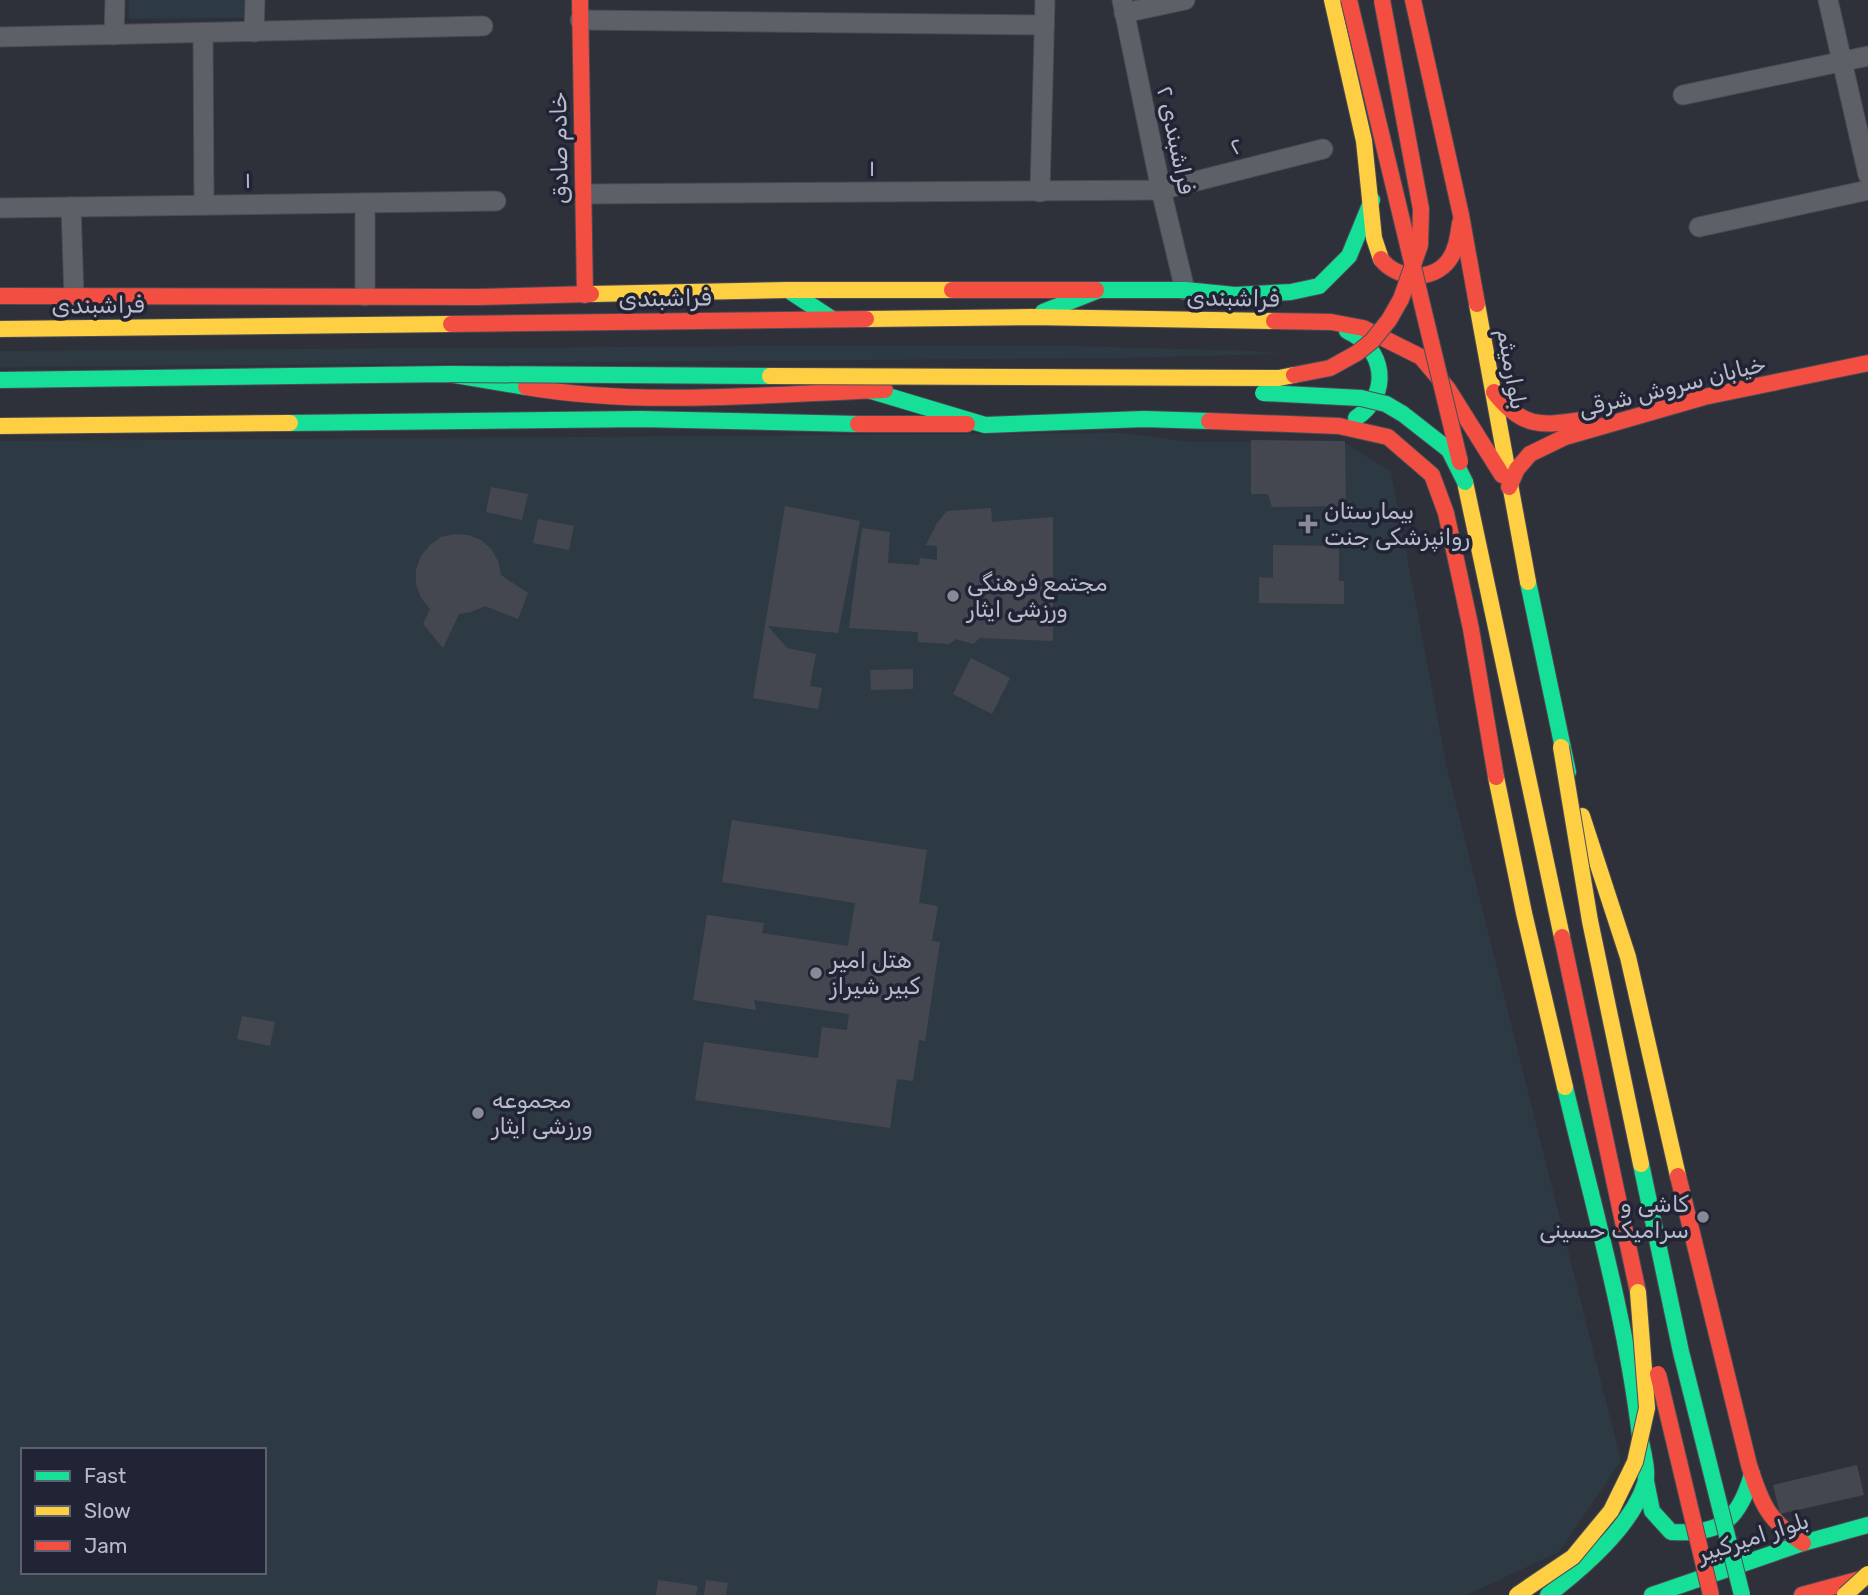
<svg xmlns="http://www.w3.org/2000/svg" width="1868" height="1595" font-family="Rubik,Vazirmatn,sans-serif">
<rect width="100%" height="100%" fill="#2e303a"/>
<g fill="#2e3a43" fill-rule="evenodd">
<polygon points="129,0 244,0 244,18 129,19"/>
<polygon points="755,346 1074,346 1253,351 1282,354 1121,358 0,367 0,351"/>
<path d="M1122 433 1191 442 1342 441 1391 472 1447 768 1621 1461 1559 1552 1467 1595H0V441ZM23 1450H264V1572H23Z"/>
</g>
<g fill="#454750">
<polygon points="1251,440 1345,441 1346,506 1272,507 1268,494 1251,494"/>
<polygon points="491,487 528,494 522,520 486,512"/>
<polygon points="785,506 860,521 838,633 768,626 787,648 816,654 810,686 822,688 818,709 753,698"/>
<polygon points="991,508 992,522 1053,517 1053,641 980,638 973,644 956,639 949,644 918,642 918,632 849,628 862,528 890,532 888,563 919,565 920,558 937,560 937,546 926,545 937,523 947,511"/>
<polygon points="538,519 574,526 569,550 533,543"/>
<polygon points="454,534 468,535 481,540 491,549 498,561 501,575 528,593 518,619 485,606 471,612 459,614 443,648 423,624 430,609 421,598 416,584 416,570 421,556 430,545 441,537"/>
<polygon points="1273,545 1339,546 1339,581 1344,581 1344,604 1259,603 1259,577 1273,578"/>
<polygon points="971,658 1010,678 992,714 953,694"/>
<polygon points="913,669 913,689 871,690 870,670"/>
<polygon points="732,820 927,850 919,903 938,906 932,941 940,942 925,1041 919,1040 913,1081 897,1079 890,1128 695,1100 704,1042 818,1058 822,1027 847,1030 849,1014 754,1000 756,1010 693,1000 707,915 764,923 762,933 848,946 855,903 722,882"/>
<polygon points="242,1016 275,1022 270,1046 237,1039"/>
<polygon points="1857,1465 1864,1495 1780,1514 1773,1485"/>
<polygon points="658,1580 698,1586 696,1595 656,1595"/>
<polygon points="706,1580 728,1583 726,1595 704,1595"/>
</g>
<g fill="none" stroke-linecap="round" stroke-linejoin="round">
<defs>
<g id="street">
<polyline points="1122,0 1161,190 1185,290"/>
<polyline points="1828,0 1868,175"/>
<polyline points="1124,13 1185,0"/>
<polyline points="580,20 1044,25"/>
<polyline points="254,32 255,0"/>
<polyline points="203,33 204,205"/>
<polyline points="114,35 115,0"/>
<polyline points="0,37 483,26"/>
<polyline points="1683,95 1868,56"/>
<polyline points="1040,192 1045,0"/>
<polyline points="583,194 1161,190 1323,149"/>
<polyline points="365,203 365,296"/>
<polyline points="71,207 74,296"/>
<polyline points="0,208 496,201"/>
<polyline points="1699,227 1868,190"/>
</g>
<g id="fast">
<polyline points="788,290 832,319"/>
<polyline points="1043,312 1099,290 1185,290 1235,295 1291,292 1319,286 1349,256 1372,200"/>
<path d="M1347 331C1385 348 1392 394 1356 418"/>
<polyline points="0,380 449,374 526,387"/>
<polyline points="868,390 985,425 1144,419 1209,421"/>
<polyline points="290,423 641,419 858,424"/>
<polyline points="1528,582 1568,772"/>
<path d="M1646 1481 1652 1511 1671 1532C1720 1535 1739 1521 1752 1474"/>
<path d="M1548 1595C1583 1568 1631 1527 1645 1484 1649 1471 1642 1449 1640 1436 1626 1318 1592 1202 1565 1087"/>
<polyline points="1652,1595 1803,1543 1868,1525"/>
</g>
<g id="slow">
<polyline points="1332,0 1364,141 1374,238 1381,259"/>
<polyline points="591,294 788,290 952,290"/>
<polyline points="1477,304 1528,582"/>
<polyline points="866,319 1030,317 1274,321"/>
<polyline points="0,329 451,324"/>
<polyline points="0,426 290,423"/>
<polyline points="1465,482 1562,937"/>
<polyline points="1496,777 1524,913 1565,1087"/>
<polyline points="1582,816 1628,957 1678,1176"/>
</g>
<g id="jam">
<polyline points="580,0 585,295"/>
<polyline points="1413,0 1461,215 1477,304"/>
<path d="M1381 259C1397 280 1433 282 1449 260 1457 249 1458 235 1460 223"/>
<polyline points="952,290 1096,290"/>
<polyline points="0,296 478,297 591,294"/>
<polyline points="1274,321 1331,322 1363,328 1421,357 1448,389 1502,475"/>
<polyline points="451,324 866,319"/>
<path d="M526 387C644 407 766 394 885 390"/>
<path d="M1494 392C1522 428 1540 426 1582 420"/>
<polyline points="1209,421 1339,426 1388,437 1432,475 1446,513 1471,629 1496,777"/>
<polyline points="858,424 967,424"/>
<polyline points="1509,487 1517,469 1530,454 1565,437 1704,397 1868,363"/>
<polyline points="1562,937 1638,1292"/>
<path d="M1678 1176 1749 1465C1761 1503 1768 1521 1803 1543"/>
<polyline points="1802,1595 1868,1577"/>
</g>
</defs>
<use href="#street" stroke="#4a4b53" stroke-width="21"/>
<use href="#fast" stroke="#4a4b53" stroke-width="18"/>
<use href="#slow" stroke="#4a4b53" stroke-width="18"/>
<use href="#jam" stroke="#4a4b53" stroke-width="18"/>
<use href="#street" stroke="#5e6068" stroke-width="19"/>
<use href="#fast" stroke="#16e098" stroke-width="16"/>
<use href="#slow" stroke="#ffcf43" stroke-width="16"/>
<use href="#jam" stroke="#f24e42" stroke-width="16"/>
<defs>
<g id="fast-bridge">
<polyline points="449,374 770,376"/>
<polyline points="1263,393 1361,398 1386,404 1403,414 1449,450 1465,482"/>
<polyline points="1641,1164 1681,1352 1742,1595"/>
</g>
<g id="slow-bridge">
<polyline points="770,376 1279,378 1294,375"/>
<polyline points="1561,747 1590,921 1641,1164"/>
<polyline points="1517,1595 1573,1557 1611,1511 1635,1462 1647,1408 1638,1292"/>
<polyline points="1845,1595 1868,1574"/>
</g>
<g id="jam-bridge">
<polyline points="1349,0 1460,462"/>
<polyline points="1294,375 1330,368 1357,353 1372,341 1389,320 1401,299 1420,245 1421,209 1382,0"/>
<polyline points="1658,1374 1711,1595"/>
</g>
</defs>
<use href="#fast-bridge" stroke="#4c4d57" stroke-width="18" stroke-linecap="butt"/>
<use href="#slow-bridge" stroke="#4c4d57" stroke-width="18" stroke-linecap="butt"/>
<use href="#jam-bridge" stroke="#4c4d57" stroke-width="18" stroke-linecap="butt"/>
<use href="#fast-bridge" stroke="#16e098" stroke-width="16"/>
<use href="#slow-bridge" stroke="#ffcf43" stroke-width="16"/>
<use href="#jam-bridge" stroke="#f24e42" stroke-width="16"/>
</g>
<g fill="#888a98" stroke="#212435" stroke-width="2.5">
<path d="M1304.5 513.5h7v7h7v7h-7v7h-7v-7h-7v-7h7z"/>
<circle cx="953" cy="596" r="7"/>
<circle cx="816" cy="973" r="7"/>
<circle cx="478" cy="1113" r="7"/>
<circle cx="1703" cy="1217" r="7"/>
</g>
<g text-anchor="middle" stroke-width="7" stroke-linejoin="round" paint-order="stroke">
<g font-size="23" fill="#b9bbca" stroke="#212435">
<text transform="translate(1176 140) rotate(78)" y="8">۲ فراشبندی</text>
<text transform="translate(1236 146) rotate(-14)" y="8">۲</text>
<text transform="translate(559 148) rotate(-91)" y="8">خادم صادق</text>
<text x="872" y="176">۱</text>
<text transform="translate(248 180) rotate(-1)" y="8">۱</text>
<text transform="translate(665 298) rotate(-1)" y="8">فراشبندی</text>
<text transform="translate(1233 298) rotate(1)" y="8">فراشبندی</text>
<text transform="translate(98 305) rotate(-1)" y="8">فراشبندی</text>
<text transform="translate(1512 369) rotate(80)" y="8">بلوارمیثم</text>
<text transform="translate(1672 386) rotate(-14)" y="8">خیابان سروش شرقی</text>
<text transform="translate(1753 1537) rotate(-18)" y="8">بلوار امیرکبیر</text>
</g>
<g font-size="23" fill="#b9bbca" stroke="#212435" text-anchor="start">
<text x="1324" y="519">بیمارستان<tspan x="1324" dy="26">روانپزشکی جنت</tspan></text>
<text x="967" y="591">مجتمع فرهنگی<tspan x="967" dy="26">ورزشی ایثار</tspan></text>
<text x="830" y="968">هتل امیر<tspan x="830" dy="26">کبیر شیراز</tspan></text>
<text x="492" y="1108">مجموعه<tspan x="492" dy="26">ورزشی ایثار</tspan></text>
<text x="1689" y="1212" text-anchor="end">کاشی و<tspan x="1689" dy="26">سرامیک حسینی</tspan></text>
</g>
</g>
<rect x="21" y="1448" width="245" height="126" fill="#212435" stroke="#5e6071" stroke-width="2"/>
<rect x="35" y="1471" width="35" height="10" fill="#16e098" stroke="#5e6071" stroke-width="2"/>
<text x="84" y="1483" font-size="21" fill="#b9bbca">Fast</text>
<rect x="35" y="1506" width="35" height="10" fill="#ffcf43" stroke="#5e6071" stroke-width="2"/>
<text x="84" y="1518" font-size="21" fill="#b9bbca">Slow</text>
<rect x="35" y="1541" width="35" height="10" fill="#f24e42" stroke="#5e6071" stroke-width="2"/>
<text x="84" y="1553" font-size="21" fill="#b9bbca">Jam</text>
</svg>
